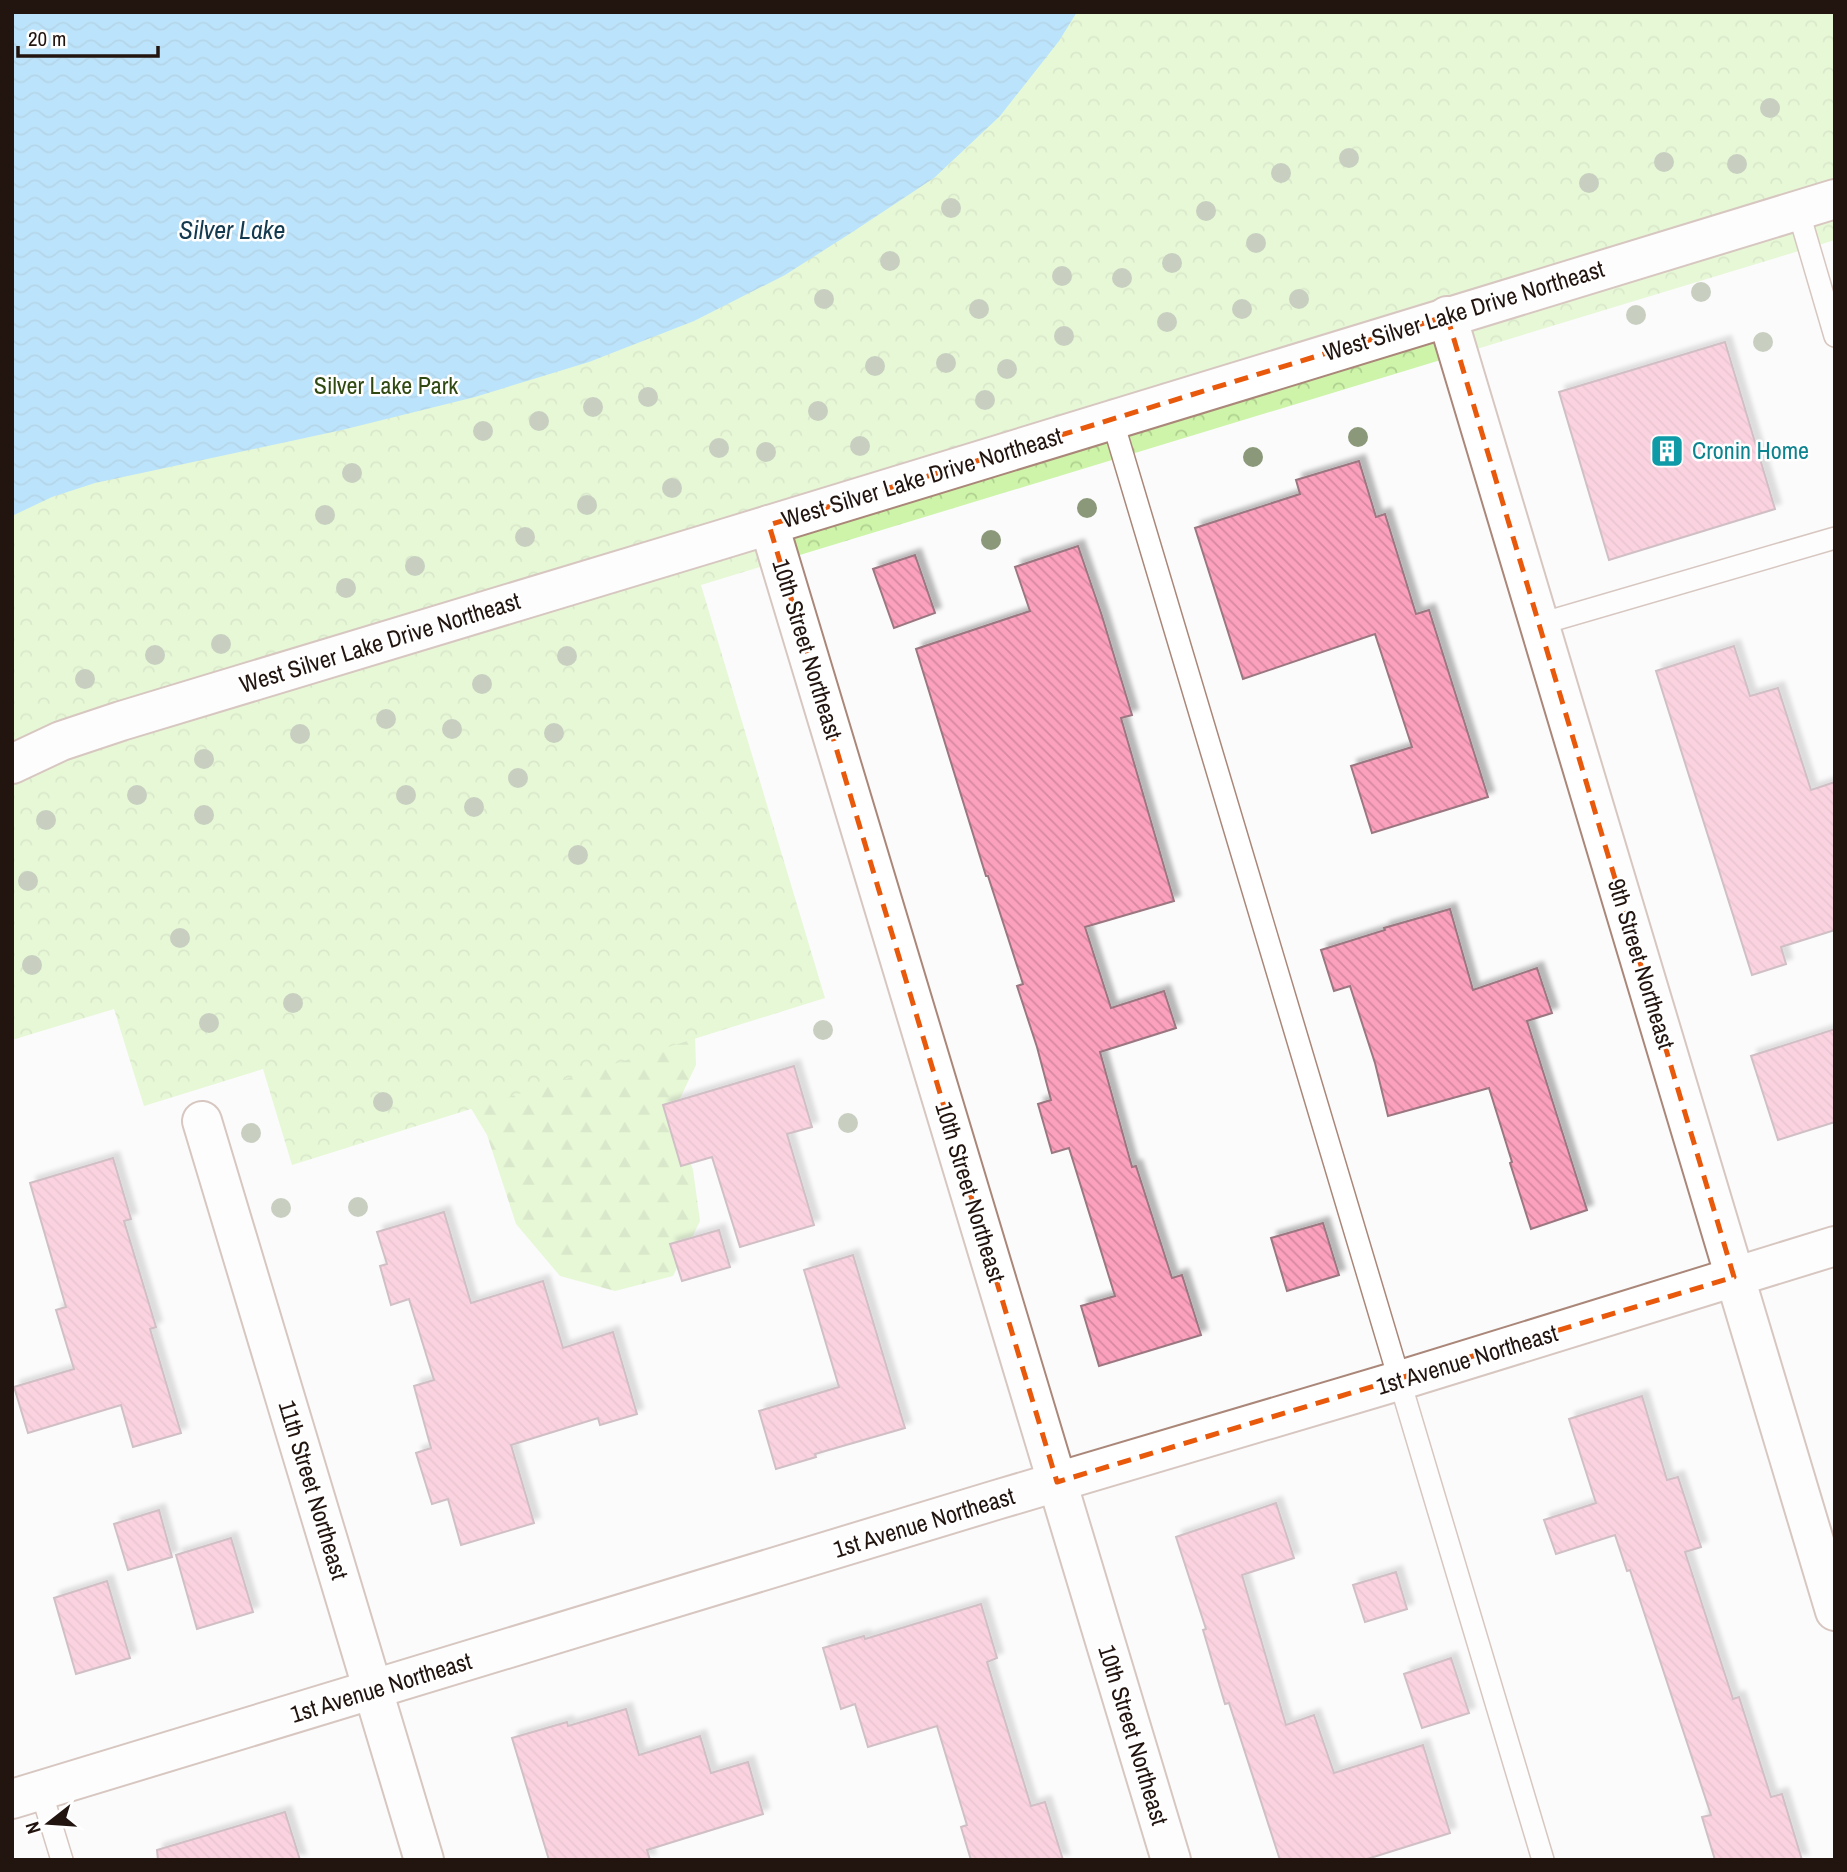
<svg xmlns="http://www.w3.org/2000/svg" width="1847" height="1872" font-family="'Archivo Narrow',sans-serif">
<defs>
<pattern id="forest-firs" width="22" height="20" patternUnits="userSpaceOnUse" patternTransform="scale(1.75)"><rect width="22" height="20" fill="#cdf4a9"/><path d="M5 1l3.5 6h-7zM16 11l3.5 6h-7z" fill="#b0d090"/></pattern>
<pattern id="park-crowns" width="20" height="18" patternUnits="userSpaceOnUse" patternTransform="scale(1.75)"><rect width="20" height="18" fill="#cdf4a9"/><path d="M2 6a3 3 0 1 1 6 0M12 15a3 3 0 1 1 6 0" fill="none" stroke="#b0d090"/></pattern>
<pattern id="water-waves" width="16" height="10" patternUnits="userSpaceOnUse" patternTransform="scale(1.75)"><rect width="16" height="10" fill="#6ec6fa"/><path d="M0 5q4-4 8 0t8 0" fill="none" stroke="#5fa9d5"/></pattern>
<pattern id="building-back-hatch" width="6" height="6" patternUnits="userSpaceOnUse" patternTransform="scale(1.75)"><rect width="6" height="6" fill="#fba0bd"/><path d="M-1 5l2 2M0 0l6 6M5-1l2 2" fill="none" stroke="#d789a1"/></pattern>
<filter id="shadow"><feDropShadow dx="6" dy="-6" stdDeviation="2" flood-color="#0004"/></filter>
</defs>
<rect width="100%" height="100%" fill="#fbfbfb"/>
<polygon fill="url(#forest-firs)" points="694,1006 696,1065 673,1113 693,1170 700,1221 673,1276 615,1291 560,1276 516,1224 487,1135 454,1080"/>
<polygon fill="url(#park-crowns)" points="12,12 1835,12 1835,240 701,585 825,998 292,1165 263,1069 144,1106 114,1009 12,1040"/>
<polygon fill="url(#water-waves)" points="12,12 1077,12 1059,41 1000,116 934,178 854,231 785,275 694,321 589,362 475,397 342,430 95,483 52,497 12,516"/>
<g fill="url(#building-back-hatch)" stroke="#9b7781" stroke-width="2" filter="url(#shadow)">
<polygon points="1725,342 1775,509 1609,560 1559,392"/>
<polygon points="1359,461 1376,517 1385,514 1416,614 1429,610 1488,797 1372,833 1351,766 1412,747 1375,634 1243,679 1195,528 1300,494 1296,480"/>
<polygon points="1078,546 1102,616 1132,715 1121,718 1174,901 1085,927 1111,1008 1164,991 1176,1028 1100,1052 1132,1167 1136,1166 1172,1278 1182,1275 1201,1335 1099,1366 1081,1306 1115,1296 1069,1148 1052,1153 1038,1104 1051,1100 1037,1047 1017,986 1023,984 988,876 986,876 916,649 1030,611 1015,567"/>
<polygon points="915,555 935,613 894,628 873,569"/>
<polygon points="1734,646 1750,696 1778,688 1811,790 1835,782 1835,930 1781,947 1786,964 1752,975 1656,671"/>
<polygon points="1450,909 1473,990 1537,968 1552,1013 1527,1021 1587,1210 1531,1229 1510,1163 1512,1162 1489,1088 1388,1116 1375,1063 1350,986 1334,991 1321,950 1385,930 1384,928"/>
<polygon points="1835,1029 1835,1122 1778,1140 1751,1056"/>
<polygon points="794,1066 812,1127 787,1134 814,1225 740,1247 712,1157 681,1166 663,1105"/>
<polygon points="113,1158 131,1219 124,1221 156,1327 150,1329 181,1433 133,1447 121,1405 28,1433 14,1387 74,1369 56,1310 66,1307 30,1183"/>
<polygon points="444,1212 471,1303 543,1281 563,1348 613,1332 637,1414 600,1425 598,1418 511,1445 534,1523 461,1545 448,1499 432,1504 416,1453 431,1448 414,1386 434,1380 409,1299 391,1305 380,1266 387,1264 377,1232"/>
<polygon points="1323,1223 1339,1275 1287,1291 1271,1238"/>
<polygon points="719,1230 730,1267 682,1281 670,1244"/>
<polygon points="853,1255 905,1428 815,1454 816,1457 776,1469 759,1411 839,1387 804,1270"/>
<polygon points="1642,1396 1667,1480 1678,1477 1701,1547 1685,1552 1733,1699 1739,1697 1771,1797 1782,1794 1802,1860 1715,1860 1702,1817 1711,1815 1630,1570 1627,1571 1615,1535 1556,1554 1544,1520 1596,1503 1569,1419"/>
<polygon points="1276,1503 1294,1558 1242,1575 1286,1725 1314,1715 1334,1773 1423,1745 1450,1833 1364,1860 1280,1860 1229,1703 1225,1704 1203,1630 1206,1629 1176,1537"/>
<polygon points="159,1510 172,1557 128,1570 114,1524"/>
<polygon points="231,1538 253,1612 197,1629 176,1555"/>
<polygon points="1396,1572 1407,1609 1365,1622 1353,1585"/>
<polygon points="107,1581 130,1658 76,1674 54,1598"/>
<polygon points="981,1604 997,1658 987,1662 1031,1806 1045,1802 1063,1860 971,1860 961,1827 967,1825 937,1726 868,1747 855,1704 841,1709 823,1648 864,1636 865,1639"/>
<polygon points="1451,1658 1469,1713 1422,1728 1404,1674"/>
<polygon points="626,1709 639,1755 700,1736 711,1773 748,1762 763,1814 647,1850 650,1860 549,1860 512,1738 567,1722 568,1726"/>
<polygon points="285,1812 300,1860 158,1860 157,1850"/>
</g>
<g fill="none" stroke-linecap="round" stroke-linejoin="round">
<defs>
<g id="service">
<polyline points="1798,210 1835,336"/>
<polyline points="1112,419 1543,1860"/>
<polyline points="1540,624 1835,538"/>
<polyline points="41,1791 62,1860"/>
</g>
<g id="minor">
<polyline points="1447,316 1835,1611"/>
<polyline points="202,1121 424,1860"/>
<polyline points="12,1799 996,1500 1401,1380 1835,1246"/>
</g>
<g id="tertiary">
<polyline points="769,525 1171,1860"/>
<polyline points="12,764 61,741 121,721 720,540 1835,199"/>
</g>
</defs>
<use href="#service" stroke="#aa8779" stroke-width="24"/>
<use href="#minor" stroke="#aa8779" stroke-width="42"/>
<use href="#tertiary" stroke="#aa8779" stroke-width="42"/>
<use href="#service" stroke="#fff" stroke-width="21"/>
<use href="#minor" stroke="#fff" stroke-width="38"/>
<use href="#tertiary" stroke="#fff" stroke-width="38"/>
</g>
<g fill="#8b997a">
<circle cx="1770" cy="108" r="10"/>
<circle cx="1349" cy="158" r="10"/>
<circle cx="1664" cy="162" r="10"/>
<circle cx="1737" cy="164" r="10"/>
<circle cx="1281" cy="173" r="10"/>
<circle cx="1589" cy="183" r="10"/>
<circle cx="951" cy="208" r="10"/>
<circle cx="1206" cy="211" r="10"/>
<circle cx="1256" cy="243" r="10"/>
<circle cx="890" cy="261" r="10"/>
<circle cx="1172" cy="263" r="10"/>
<circle cx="1062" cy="276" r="10"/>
<circle cx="1122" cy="278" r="10"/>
<circle cx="1701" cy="292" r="10"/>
<circle cx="824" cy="299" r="10"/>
<circle cx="1299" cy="299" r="10"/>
<circle cx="979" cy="309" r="10"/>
<circle cx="1242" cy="309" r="10"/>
<circle cx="1636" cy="315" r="10"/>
<circle cx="1167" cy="322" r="10"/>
<circle cx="1064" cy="336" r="10"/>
<circle cx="1763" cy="342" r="10"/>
<circle cx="946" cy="363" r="10"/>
<circle cx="875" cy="366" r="10"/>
<circle cx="1007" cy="369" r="10"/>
<circle cx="648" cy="397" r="10"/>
<circle cx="985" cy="400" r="10"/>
<circle cx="593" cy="407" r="10"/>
<circle cx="818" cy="411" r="10"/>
<circle cx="539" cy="421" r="10"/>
<circle cx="483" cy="431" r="10"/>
<circle cx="1358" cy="437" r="10"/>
<circle cx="860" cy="446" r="10"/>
<circle cx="719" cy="448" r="10"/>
<circle cx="766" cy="452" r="10"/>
<circle cx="1253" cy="457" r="10"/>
<circle cx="352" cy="473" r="10"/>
<circle cx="672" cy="488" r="10"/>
<circle cx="587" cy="505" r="10"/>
<circle cx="1087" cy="508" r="10"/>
<circle cx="325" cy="515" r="10"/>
<circle cx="525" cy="537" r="10"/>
<circle cx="991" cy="540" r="10"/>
<circle cx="415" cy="566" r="10"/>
<circle cx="346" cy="588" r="10"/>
<circle cx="221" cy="644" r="10"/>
<circle cx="155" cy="655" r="10"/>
<circle cx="567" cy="656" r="10"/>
<circle cx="85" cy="679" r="10"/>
<circle cx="482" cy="684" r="10"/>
<circle cx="386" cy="719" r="10"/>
<circle cx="452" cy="729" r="10"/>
<circle cx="554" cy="733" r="10"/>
<circle cx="300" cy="734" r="10"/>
<circle cx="204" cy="759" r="10"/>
<circle cx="518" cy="778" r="10"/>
<circle cx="137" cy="795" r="10"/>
<circle cx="406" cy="795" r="10"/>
<circle cx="474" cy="807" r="10"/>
<circle cx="204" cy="815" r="10"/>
<circle cx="46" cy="820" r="10"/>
<circle cx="578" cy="855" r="10"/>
<circle cx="28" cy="881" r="10"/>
<circle cx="180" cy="938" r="10"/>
<circle cx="32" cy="965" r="10"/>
<circle cx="293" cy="1003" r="10"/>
<circle cx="209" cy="1023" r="10"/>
<circle cx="823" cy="1030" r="10"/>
<circle cx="383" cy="1102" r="10"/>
<circle cx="848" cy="1123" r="10"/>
<circle cx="251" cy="1133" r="10"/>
<circle cx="358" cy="1207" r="10"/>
<circle cx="281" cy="1208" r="10"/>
</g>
<path d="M0 0H1847V1872H0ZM1447 316 1734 1277 1057 1482 769 525Z" fill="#fbfbfb" fill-opacity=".55" fill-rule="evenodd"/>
<path fill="none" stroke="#e8590c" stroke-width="5" stroke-dasharray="14 9" stroke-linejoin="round" d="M1447 316 1734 1277 1057 1482 769 525Z"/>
<defs>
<symbol id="building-square" viewBox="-11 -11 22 22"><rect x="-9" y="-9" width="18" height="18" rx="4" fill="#0f9aa8" stroke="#fff"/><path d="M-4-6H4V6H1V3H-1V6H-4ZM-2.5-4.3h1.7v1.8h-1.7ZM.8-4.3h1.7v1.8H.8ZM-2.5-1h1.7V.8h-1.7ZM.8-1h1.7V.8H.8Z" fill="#fff"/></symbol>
</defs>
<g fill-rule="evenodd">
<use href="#building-square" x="1648" y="432" width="38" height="38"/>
</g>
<g text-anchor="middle" stroke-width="5" stroke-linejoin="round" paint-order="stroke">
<g font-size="24" fill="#221510" stroke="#fff">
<text transform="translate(1464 311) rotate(-17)" y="8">West Silver Lake Drive Northeast</text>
<text transform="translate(922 478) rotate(-17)" y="8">West Silver Lake Drive Northeast</text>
<text transform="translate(380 643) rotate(-17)" y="8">West Silver Lake Drive Northeast</text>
<text transform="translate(807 649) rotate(73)" y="8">10th Street Northeast</text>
<text transform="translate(1641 964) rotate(73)" y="8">9th Street Northeast</text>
<text transform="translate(970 1192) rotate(73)" y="8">10th Street Northeast</text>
<text transform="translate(1467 1360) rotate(-17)" y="8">1st Avenue Northeast</text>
<text transform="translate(313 1490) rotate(73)" y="8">11th Street Northeast</text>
<text transform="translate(924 1523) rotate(-17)" y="8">1st Avenue Northeast</text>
<text transform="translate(381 1688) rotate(-17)" y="8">1st Avenue Northeast</text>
<text transform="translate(1133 1735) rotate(73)" y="8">10th Street Northeast</text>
</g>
<g font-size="24" fill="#304811" stroke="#fff">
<text x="386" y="394">Silver Lake Park</text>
</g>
<g font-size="24" fill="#0d838f" stroke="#fff" text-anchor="start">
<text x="1692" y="459">Cronin Home</text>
</g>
<g font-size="26" font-style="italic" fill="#143a4f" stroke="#fff">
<text x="232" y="239">Silver Lake</text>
</g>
</g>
<rect width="1847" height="1872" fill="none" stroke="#221510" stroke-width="28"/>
<g transform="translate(49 1823) rotate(253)" stroke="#ffffff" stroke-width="5" paint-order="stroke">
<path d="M0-5L12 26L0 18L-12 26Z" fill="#221510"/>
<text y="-10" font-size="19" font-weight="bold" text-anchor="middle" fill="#221510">N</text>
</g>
<path d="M18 46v10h140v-10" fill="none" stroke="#221510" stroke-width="3.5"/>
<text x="28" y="46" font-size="21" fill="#221510" stroke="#ffffff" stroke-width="5" paint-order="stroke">20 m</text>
</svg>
